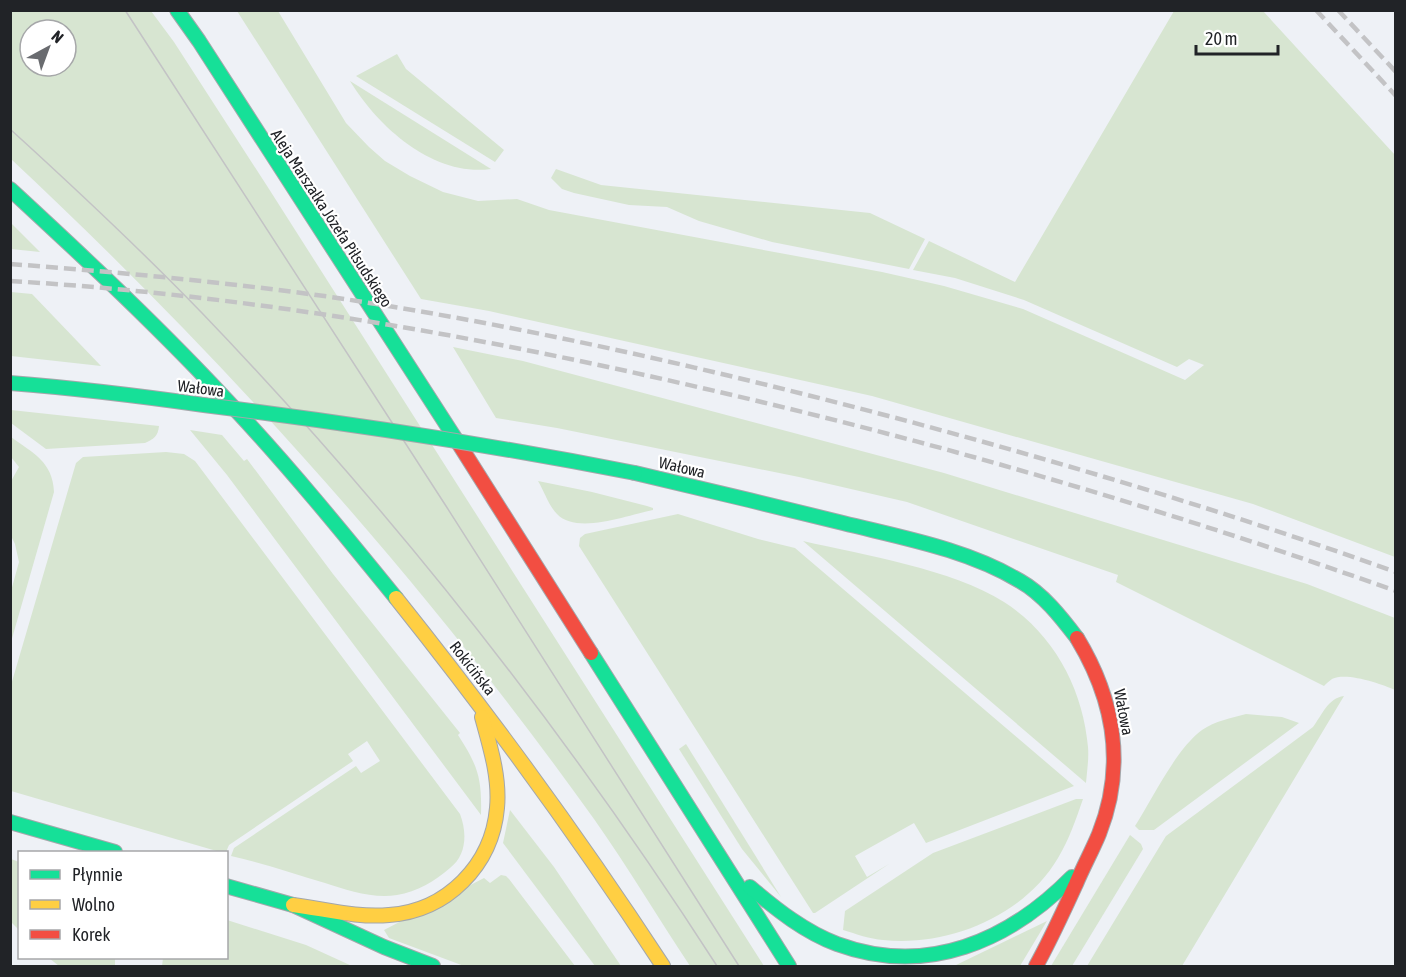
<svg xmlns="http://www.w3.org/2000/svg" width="1406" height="977" font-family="'Asap Condensed',sans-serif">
<rect width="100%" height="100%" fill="#eef1f6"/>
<g fill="#d7e5d1" fill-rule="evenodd">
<path d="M10 11H151L174 42 269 189 764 966H690C658 918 628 867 594 819 423 580 226 360 11 159ZM30 30H66V66H30Z"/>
<polygon points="237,11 278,11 346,123 369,147 385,161 410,176 443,192 478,201 517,199 549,210 882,272 944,286 1023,309 1185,380 1204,365 1189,359 1177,367 1024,300 955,278 913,270 929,241 1015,282 1174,11 1263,11 1395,155 1395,557 1253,504 872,396 489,311 421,299"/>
<polygon points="397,54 406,69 504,150 495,162 356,76"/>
<path d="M350 81 491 169C433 177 378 127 350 81Z"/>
<polygon points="556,169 601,185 870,213 925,239 909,269 772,242 699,221 667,207 629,205 574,193 562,189 551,178"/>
<polygon points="11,223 40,252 11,249"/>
<polygon points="11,292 32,294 101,366 11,356"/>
<path d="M453 347 523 361 944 473 1307 584 1395 618V690C1381 684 1347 672 1332 679 1329 681 1326 684 1324 686L1116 582 1118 575 907 502 799 477 557 428 496 418Z"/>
<path d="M11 410 159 426C158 436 154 439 145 443L46 449 11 423Z"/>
<path d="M190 430 222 435 244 461 247 459 333 574 460 733 458 735C478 766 482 778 481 815L227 475Z"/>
<path d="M11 437C33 453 53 462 54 492L11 642V591L19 562 15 544 11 536 10 483 19 467 11 457Z"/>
<path d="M166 452 184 454 195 461 460 814C467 832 467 855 450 868 435 881 417 892 397 895 373 899 347 890 325 883 294 874 263 863 231 856L234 848 356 766 361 773 380 761 367 741 348 754 353 761 229 845 226 852H220L11 791V685L76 463 83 457Z"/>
<path d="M538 481 592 492 647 506 653 508V510C628 515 577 535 557 514 549 506 544 491 538 481Z"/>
<polygon points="678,514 758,539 795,548 1074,786 926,843 914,823 855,856 867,877 889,864 815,913 813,913 579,546 580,538 585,534"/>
<path d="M803 541C864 555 952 569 1004 602 1054 634 1083 689 1088 747 1089 759 1087 771 1086 783Z"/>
<path d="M1344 696 1182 966H1087L1166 836 1313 727C1322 715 1328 698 1344 696Z"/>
<path d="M1246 714 1282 717 1299 723 1154 830H1139L1135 826C1153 798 1176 749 1202 730 1215 721 1231 718 1246 714Z"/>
<polygon points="686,744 781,897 742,849 679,749"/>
<path d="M1076 799H1083C1076 819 1069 840 1058 858 1024 916 948 947 883 940 870 939 856 934 843 930L845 911 933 853Z"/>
<polygon points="510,810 554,867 621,966 595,966 503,843"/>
<polygon points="1130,835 1141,844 1143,849 1072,966 1051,966"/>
<polygon points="11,859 19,862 19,930 11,922"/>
<polygon points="501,875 506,876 509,879 575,966 464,966 389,938 384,930 484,878 490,883"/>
<polygon points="227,920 306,945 352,966 162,966 163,958 226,958"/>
<polygon points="1047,921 1020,966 954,966"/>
<polygon points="49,958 135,958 115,959 115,966 59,966"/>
</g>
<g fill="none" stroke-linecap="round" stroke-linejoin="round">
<defs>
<g id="fast">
<polyline points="177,10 199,41 457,441"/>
<path d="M10 189C87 260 163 331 234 408 291 469 344 534 396 598"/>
<path d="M635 473C704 489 774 506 843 523 903 538 966 549 1020 581 1043 594 1061 617 1077 638"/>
<polyline points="591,653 789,966"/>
<polyline points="10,822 115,852"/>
<polyline points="226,886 293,905 384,947 433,966"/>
<path d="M750 887C777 910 805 932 837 944 927 977 1009 941 1072 877"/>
</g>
<g id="slow">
<path d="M396 598C491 717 580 839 663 966"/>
<path d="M293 905C325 909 357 918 389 915 447 911 492 865 497 808 500 778 490 746 482 717"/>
</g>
<g id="jam">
<polyline points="457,441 591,653"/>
<path d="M1036 966C1051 939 1063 912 1076 884 1083 867 1092 851 1099 834 1126 766 1114 699 1077 638"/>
</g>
</defs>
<use href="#fast" stroke="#a4a7ab" stroke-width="16"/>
<use href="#slow" stroke="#a4a7ab" stroke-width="16"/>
<use href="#jam" stroke="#a4a7ab" stroke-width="16"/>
<use href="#fast" stroke="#16e098" stroke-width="14"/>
<use href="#slow" stroke="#ffcf43" stroke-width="14"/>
<use href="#jam" stroke="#f24e42" stroke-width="14"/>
<g stroke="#c3c3c5" stroke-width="1.5">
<polyline points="125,10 446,506 739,966"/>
<path d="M10 129C76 189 140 249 202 313 394 513 567 733 717 966"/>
</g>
<g stroke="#c3c3c5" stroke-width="4.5" stroke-dasharray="12 6" stroke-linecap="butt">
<polyline points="1316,10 1396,96"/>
<polyline points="1338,10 1396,72"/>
<path d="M10 264C118 272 224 282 331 297 526 326 720 371 911 422 1074 466 1236 515 1396 572"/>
<path d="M10 281C246 295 473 335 702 388 937 442 1168 510 1396 591"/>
</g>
<defs>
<path id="fast-bridge" d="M10 383C75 388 140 396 204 405 349 423 492 445 635 473"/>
</defs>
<use href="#fast-bridge" stroke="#a4a7ab" stroke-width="16" stroke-linecap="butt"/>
<use href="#fast-bridge" stroke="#16e098" stroke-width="14"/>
</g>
<g text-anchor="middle" stroke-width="4.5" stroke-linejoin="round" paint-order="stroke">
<g font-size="16" fill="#212327" stroke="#fff">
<text transform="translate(332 218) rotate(57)" y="6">Aleja Marszałka Józefa Piłsudskiego</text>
<text transform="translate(201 388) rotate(7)" y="6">Wałowa</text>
<text transform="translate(682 467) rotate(13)" y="6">Wałowa</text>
<text transform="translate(473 668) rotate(52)" y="6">Rokicińska</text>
<text transform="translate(1124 712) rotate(79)" y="6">Wałowa</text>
</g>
</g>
<rect width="1406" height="977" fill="none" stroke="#212327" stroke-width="24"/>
<rect x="18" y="851" width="210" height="108" fill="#ffffff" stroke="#a6a7a9" stroke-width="1.5"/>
<rect x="30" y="870" width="30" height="9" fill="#16e098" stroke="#a6a7a9" stroke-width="1.5"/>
<text x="72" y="881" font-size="18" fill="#212327">Płynnie</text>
<rect x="30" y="900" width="30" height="9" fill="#ffcf43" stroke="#a6a7a9" stroke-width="1.5"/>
<text x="72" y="911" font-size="18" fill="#212327">Wolno</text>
<rect x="30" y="930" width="30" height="9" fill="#f24e42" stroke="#a6a7a9" stroke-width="1.5"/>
<text x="72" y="941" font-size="18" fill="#212327">Korek</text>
<g transform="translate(48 48) rotate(41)"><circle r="28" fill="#ffffff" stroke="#a6a7a9" stroke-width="1.5"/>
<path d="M0-4.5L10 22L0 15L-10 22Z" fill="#696b6f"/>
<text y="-9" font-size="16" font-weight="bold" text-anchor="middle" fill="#212327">N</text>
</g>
<path d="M1196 45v9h82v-9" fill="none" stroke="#212327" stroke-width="3"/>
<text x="1205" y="45" font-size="18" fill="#212327" stroke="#ffffff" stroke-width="4.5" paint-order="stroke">20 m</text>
</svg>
